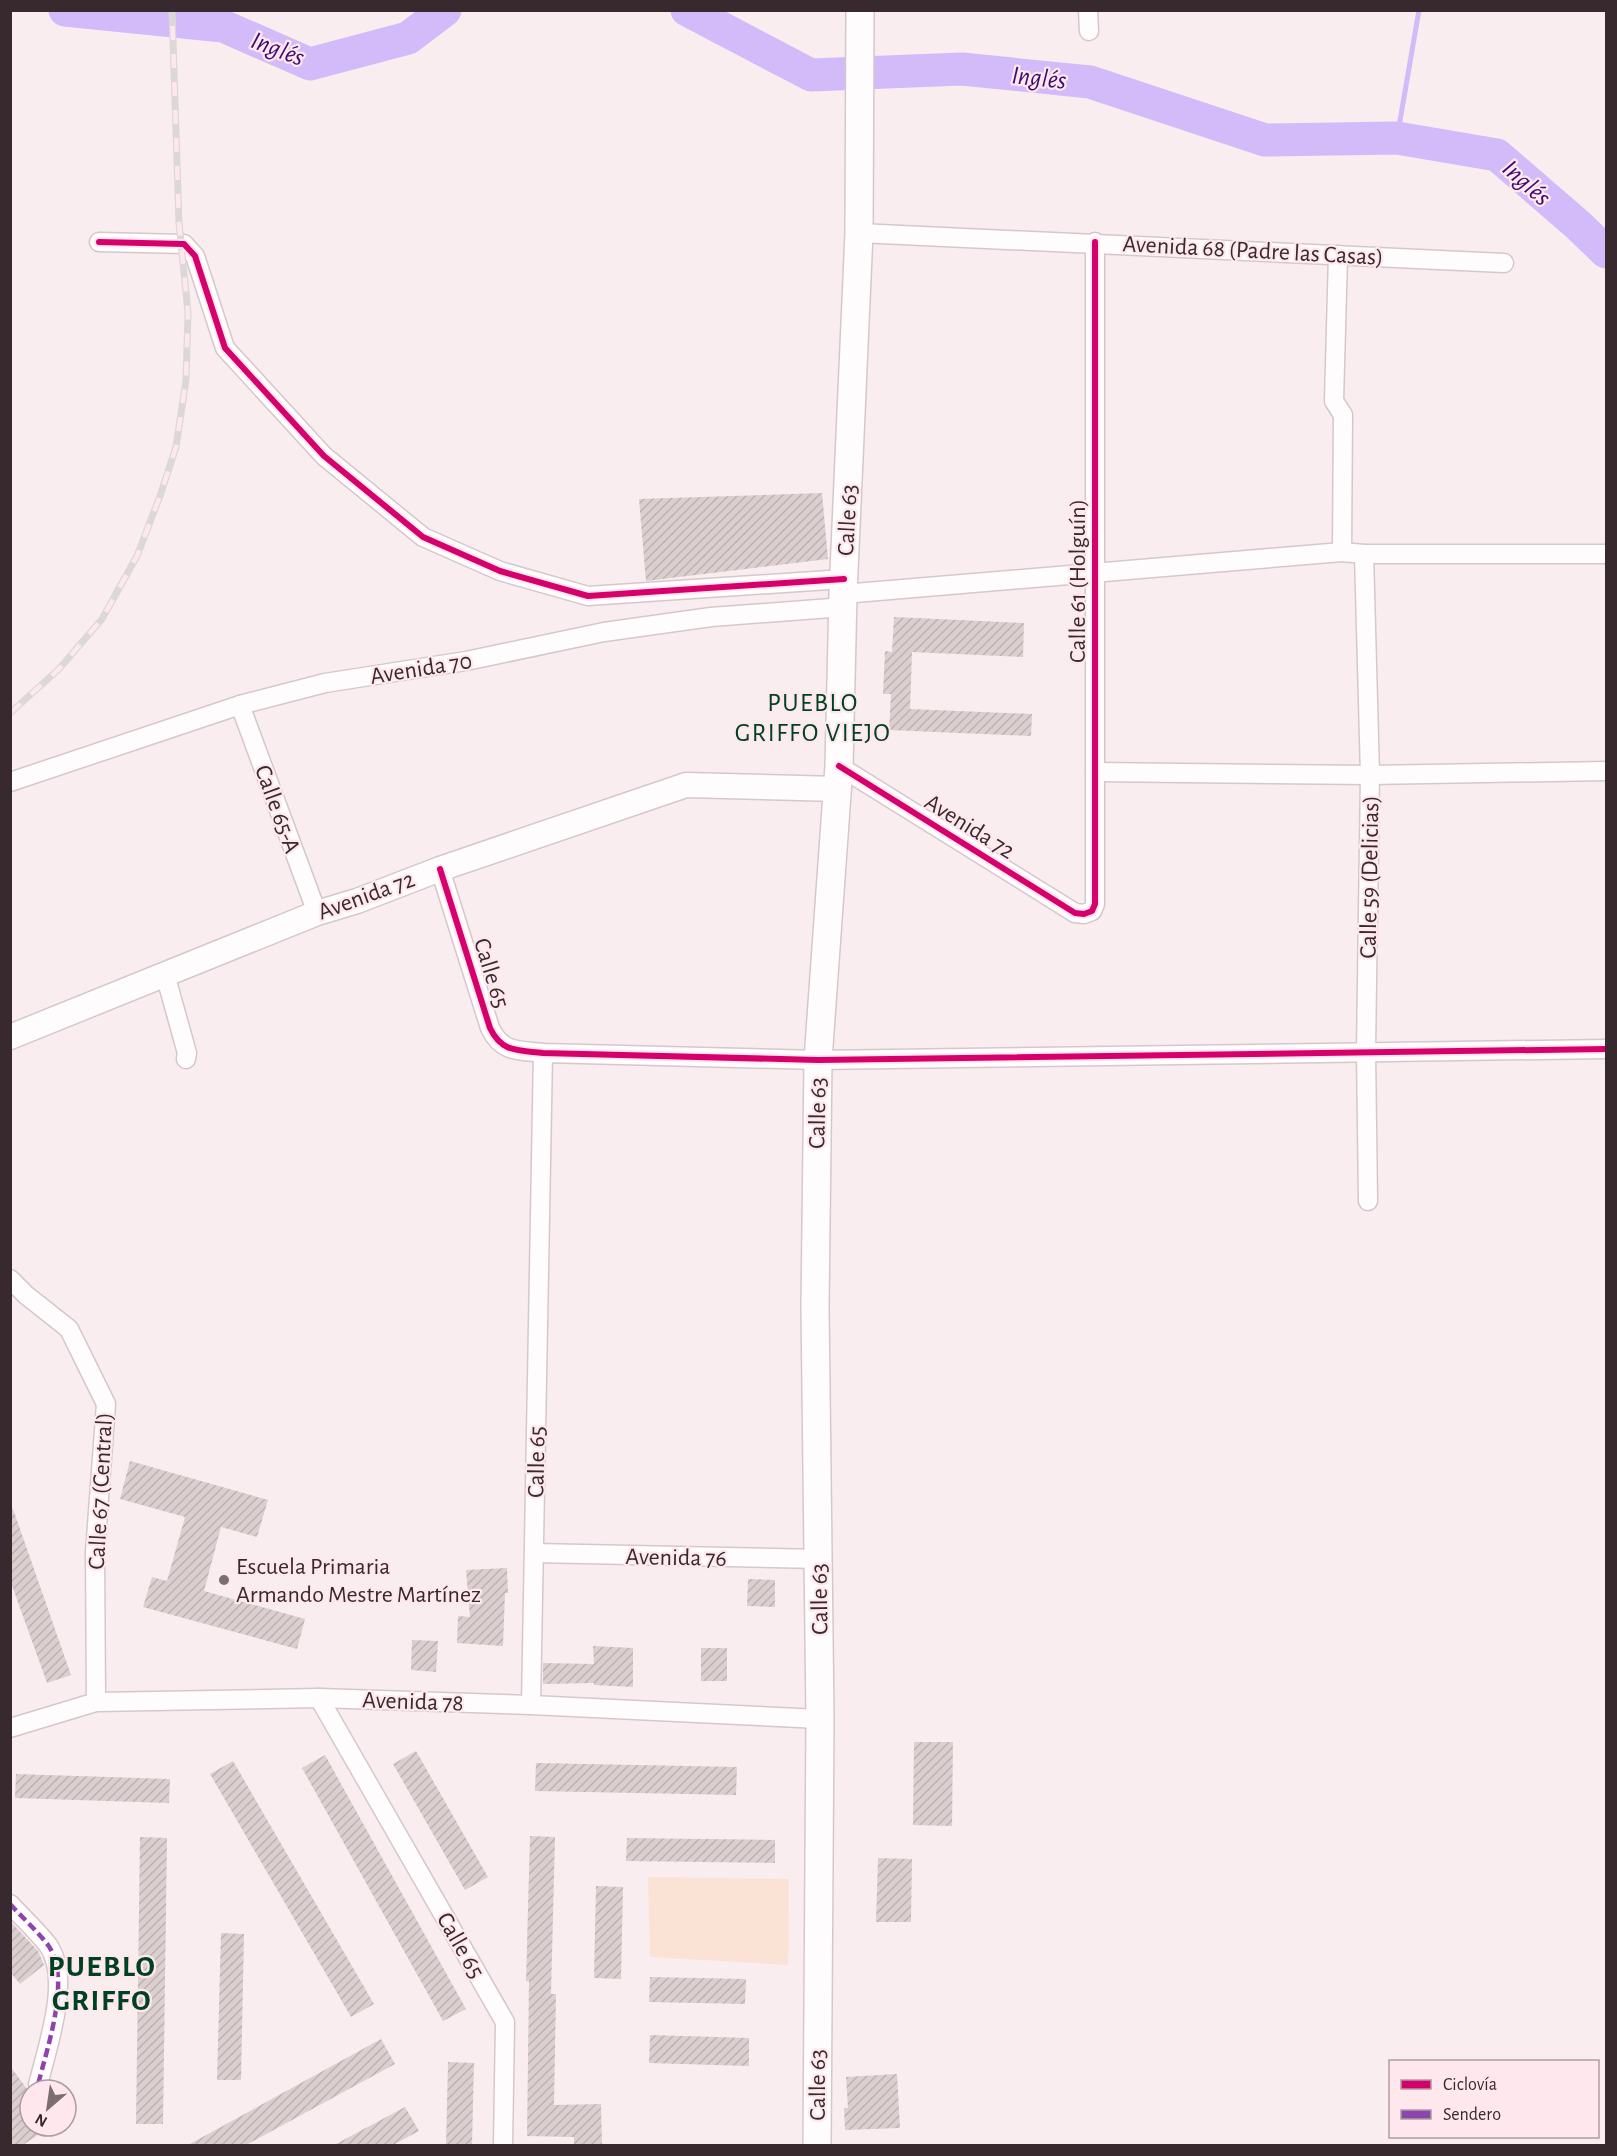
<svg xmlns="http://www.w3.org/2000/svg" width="1617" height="2156" font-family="'Alegreya Sans',sans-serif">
<defs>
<pattern id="building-hatch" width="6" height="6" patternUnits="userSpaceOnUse" patternTransform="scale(1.5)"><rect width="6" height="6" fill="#dbcfd0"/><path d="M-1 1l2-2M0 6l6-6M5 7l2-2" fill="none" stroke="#bdb2b3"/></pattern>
</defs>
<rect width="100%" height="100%" fill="#f9edf0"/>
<polygon fill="#fae3d5" points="648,1877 789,1879 788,1965 650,1957"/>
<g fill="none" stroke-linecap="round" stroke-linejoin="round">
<polyline stroke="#d2bbf8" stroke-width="5" points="1397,138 1419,10"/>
<g stroke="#d2bbf8" stroke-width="33">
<polyline points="65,10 223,26 310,64 408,38 445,10"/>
<polyline points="687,10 811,75 962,69 1090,82 1265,140 1397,138 1497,155 1578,225 1606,252"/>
</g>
</g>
<g fill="url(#building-hatch)">
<polygon points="822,493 828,559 646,581 639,499"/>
<polygon points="894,617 1024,623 1023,657 912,652 910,709 1032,714 1031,736 889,730 891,694 883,694 885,651 892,652"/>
<polygon points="130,1461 268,1500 257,1537 221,1527 204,1591 305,1619 297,1649 143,1607 152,1577 167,1581 185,1517 120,1499"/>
<polygon points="13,1509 71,1675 47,1683 10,1580 10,1510"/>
<polygon points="507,1568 508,1593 505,1593 503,1646 457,1643 458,1616 470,1617 466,1570"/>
<polygon points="748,1579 775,1580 775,1607 747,1606"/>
<polygon points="412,1640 438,1641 436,1672 411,1670"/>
<polygon points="593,1646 633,1648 633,1687 594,1685 594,1683 543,1684 543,1663 594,1664"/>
<rect x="701" y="1648" width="26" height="33"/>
<polygon points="914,1742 953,1742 952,1826 913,1825"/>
<polygon points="416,1751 488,1877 465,1890 393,1764"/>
<polygon points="325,1755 466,2009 443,2021 302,1768"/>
<polygon points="233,1761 374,2004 351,2017 210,1774"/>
<polygon points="536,1763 737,1767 736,1795 535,1791"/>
<polygon points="16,1774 170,1779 169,1803 15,1798"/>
<polygon points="530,1836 555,1837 551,1994 556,1994 554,2105 601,2104 602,2145 574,2145 574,2137 527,2136 529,1981 526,1981"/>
<polygon points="140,1837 167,1838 163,2124 136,2124"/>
<polygon points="627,1838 775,1840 775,1863 626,1861"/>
<polygon points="878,1858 912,1859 911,1922 876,1922"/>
<polygon points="596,1886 623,1887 621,1979 594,1978"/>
<polygon points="10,1921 38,1951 44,1965 20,1984 10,1972"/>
<polygon points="221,1933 244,1934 241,2080 217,2080"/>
<polygon points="650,1977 746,1979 745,2004 649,2002"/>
<polygon points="650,2035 749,2038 749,2066 649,2063"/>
<polygon points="381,2039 395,2064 246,2145 188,2145"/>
<polygon points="448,2062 474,2063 472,2145 446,2145"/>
<polygon points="10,2066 30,2093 30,2126 51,2126 23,2145 10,2145"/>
<polygon points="897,2074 900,2128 845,2130 844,2108 848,2108 846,2077"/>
<polygon points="405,2107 419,2131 393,2145 334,2145"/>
</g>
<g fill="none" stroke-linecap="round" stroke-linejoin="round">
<defs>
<g id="street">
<polyline points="1088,10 1089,31"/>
<polyline points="859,233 1504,263"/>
<polyline points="99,242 184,244 195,256 225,348 324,456 423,537 500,571 588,596 844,579"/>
<polyline points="1338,255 1334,401 1343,415 1342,552"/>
<polyline points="1364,554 1370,775 1366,1051 1368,1201"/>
<polyline points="843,594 1342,552 1364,554 1606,554"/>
<polyline points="240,705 317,913"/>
<polyline points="839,766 1075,913 1084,914 1092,911 1095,904 1095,242"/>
<polyline points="1095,772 1370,775 1606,771"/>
<polyline points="10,782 240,705 325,683 466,661 604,632 711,617 844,607"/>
<path d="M440 869 490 1028C502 1053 518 1050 543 1053L818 1060 1606 1049"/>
<polyline points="165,974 187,1053 186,1059"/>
<polyline points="10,1279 26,1295 69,1329 106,1404 95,1552 96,1702"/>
<polyline points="534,1553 818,1559"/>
<polyline points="319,1698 505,2022 503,2146"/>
<polyline points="531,1705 543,1053"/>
<polyline points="10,1728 96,1702 319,1698 531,1705 820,1719"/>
<path d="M10 1904C23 1918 37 1931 48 1945 72 1979 47 2047 38 2085"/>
</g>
<polyline id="secondary" points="10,1037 317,913 357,901 440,869 686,785 838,789"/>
<polyline id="primary" points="817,2146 820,1719 815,1307 818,1060 839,766 843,594 859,233 860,10"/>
</defs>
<use href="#street" stroke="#d5c8cc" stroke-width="21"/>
<use href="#secondary" stroke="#d5c8cc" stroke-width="27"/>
<use href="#primary" stroke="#d5c8cc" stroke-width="30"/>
<use href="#street" stroke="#fefcfd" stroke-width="18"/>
<use href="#secondary" stroke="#fefcfd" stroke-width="24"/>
<use href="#primary" stroke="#fefcfd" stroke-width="27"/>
<defs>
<polyline id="rail" points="10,713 59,669 102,619 137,556 160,496 176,447 186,380 188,313 179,223 172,10"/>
</defs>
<use href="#rail" stroke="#dcd8d9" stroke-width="7"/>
<use href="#rail" stroke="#fee8ed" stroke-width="4.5" stroke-dasharray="14" stroke-linecap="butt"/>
<path stroke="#8e44ad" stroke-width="4.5" stroke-dasharray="9 4.5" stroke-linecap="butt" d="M10 1904C23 1918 37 1931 48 1945 72 1979 47 2047 38 2085"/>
<defs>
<g id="cycleway">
<polyline points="99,242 184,244 195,256 225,348 324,456 423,537 500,571 588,596 844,579"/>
<polyline points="839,766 1075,913 1084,914 1092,911 1095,904 1095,242"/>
<path d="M440 869 490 1028C502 1053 518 1050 543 1053L818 1060 1606 1049"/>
</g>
</defs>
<use href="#cycleway" stroke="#fee8ed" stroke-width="10"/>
<use href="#cycleway" stroke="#d6006c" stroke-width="6"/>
</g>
<circle fill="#7b6e71" stroke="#fee8ed" stroke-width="2" cx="224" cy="1580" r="6"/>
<g text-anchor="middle" stroke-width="4.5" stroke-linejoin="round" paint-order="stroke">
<g font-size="24" fill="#37292d" stroke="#fee8ed">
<text transform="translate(1253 250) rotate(3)" y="8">Avenida 68 (Padre las Casas)</text>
<text transform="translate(847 520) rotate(-87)" y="8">Calle 63</text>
<text transform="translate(1077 581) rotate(-90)" y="8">Calle 61 (Holguín)</text>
<text transform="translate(421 668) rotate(-9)" y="8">Avenida 70</text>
<text transform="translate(278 809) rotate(70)" y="8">Calle 65-A</text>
<text transform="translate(970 826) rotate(32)" y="8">Avenida 72</text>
<text transform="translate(1369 877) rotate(-89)" y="8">Calle 59 (Delicias)</text>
<text transform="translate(366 895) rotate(-20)" y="8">Avenida 72</text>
<text transform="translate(492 973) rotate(73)" y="8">Calle 65</text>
<text transform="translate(817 1113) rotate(-89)" y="8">Calle 63</text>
<text transform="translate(536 1462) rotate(-89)" y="8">Calle 65</text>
<text transform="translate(100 1491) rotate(-87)" y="8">Calle 67 (Central)</text>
<text transform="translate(676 1557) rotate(1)" y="8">Avenida 76</text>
<text transform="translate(819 1599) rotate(-91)" y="8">Calle 63</text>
<text transform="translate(413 1701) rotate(2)" y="8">Avenida 78</text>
<text transform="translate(461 1945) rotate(60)" y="8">Calle 65</text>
<text transform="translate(817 2085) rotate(-90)" y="8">Calle 63</text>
</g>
<g font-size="24" fill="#37292d" stroke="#fee8ed" text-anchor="start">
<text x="236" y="1574">Escuela Primaria<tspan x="236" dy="28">Armando Mestre Martínez</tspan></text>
</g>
<g font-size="26" font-style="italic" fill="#3d0a71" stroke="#fee8ed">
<text transform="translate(278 48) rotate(21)" y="9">Inglés</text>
<text transform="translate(1039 77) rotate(6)" y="9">Inglés</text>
<text transform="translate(1527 182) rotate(42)" y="9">Inglés</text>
</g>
<g font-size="26" letter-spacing="1.5" fill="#004123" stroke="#fee8ed">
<text x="813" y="711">PUEBLO<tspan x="813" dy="30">GRIFFO VIEJO</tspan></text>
</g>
<g font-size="30" font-weight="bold" letter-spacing="1.5" fill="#004123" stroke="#fee8ed">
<text x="102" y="1976">PUEBLO<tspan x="102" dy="34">GRIFFO</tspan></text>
</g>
</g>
<rect width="1617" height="2156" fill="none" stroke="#37292d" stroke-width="24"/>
<rect x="1389" y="2060" width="210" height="78" fill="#fee8ed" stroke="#ae9ca0" stroke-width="1.5"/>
<rect x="1401" y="2080" width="30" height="9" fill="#d6006c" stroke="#ae9ca0" stroke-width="1.5"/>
<text x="1443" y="2090" font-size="18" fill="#37292d">Ciclovía</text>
<rect x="1401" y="2110" width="30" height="9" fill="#8e44ad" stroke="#ae9ca0" stroke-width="1.5"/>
<text x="1443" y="2120" font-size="18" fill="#37292d">Sendero</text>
<g transform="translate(48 2108) rotate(209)"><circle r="28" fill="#fee8ed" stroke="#ae9ca0" stroke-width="1.5"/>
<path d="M0-4.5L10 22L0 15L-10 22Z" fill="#7b6e71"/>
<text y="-9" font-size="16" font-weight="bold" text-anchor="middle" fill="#37292d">N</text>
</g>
</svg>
